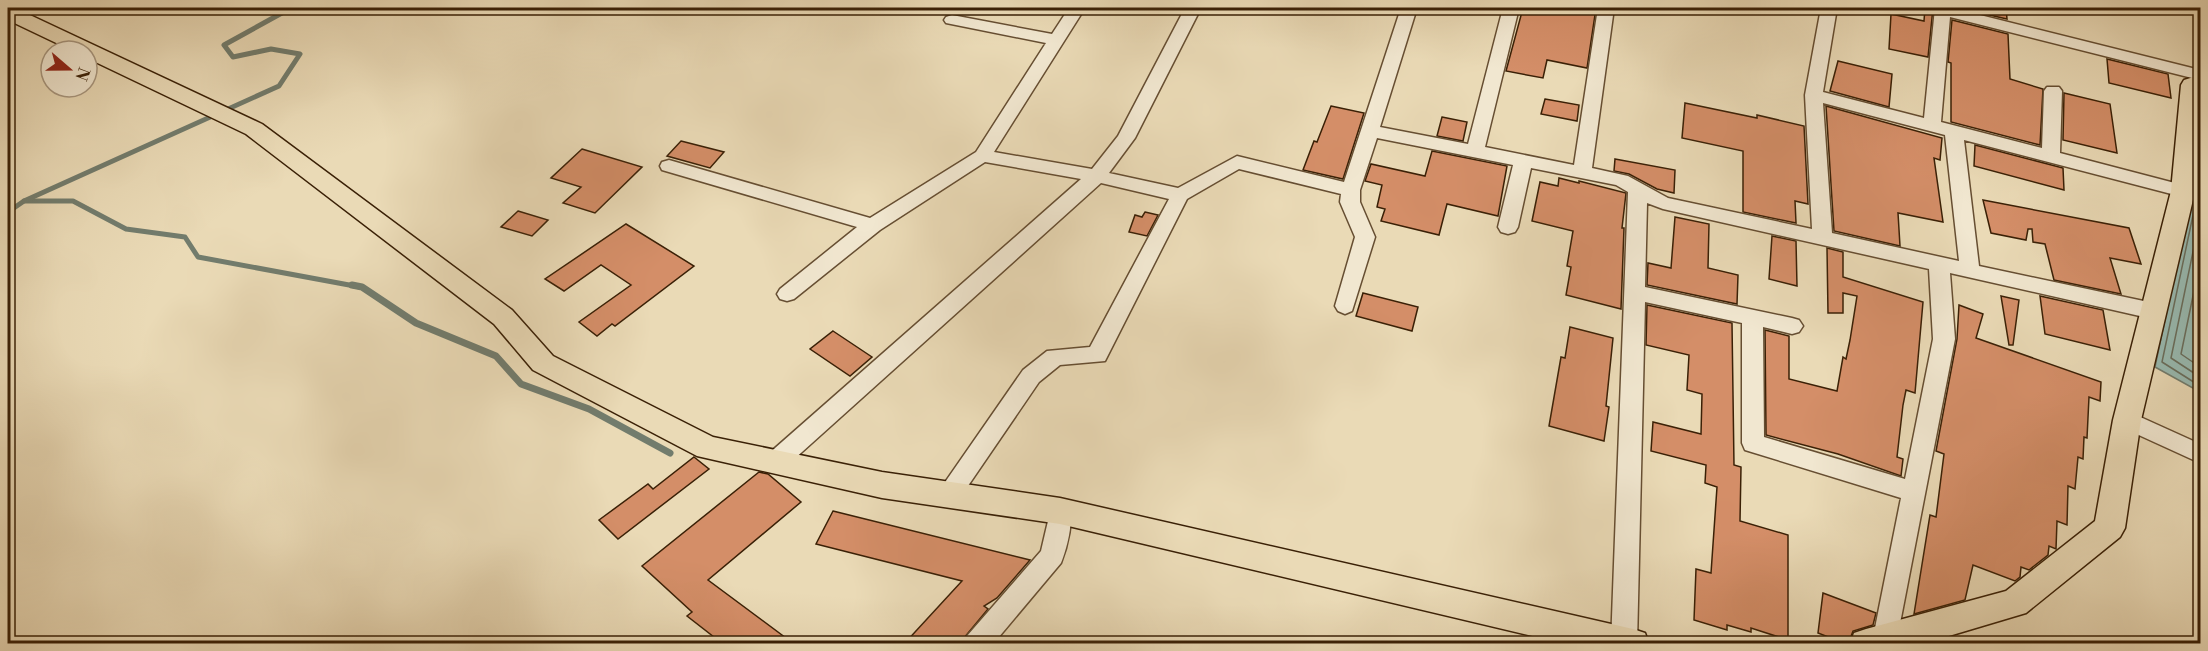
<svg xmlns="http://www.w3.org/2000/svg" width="2208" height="651" font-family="'Libre Bodoni',serif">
<rect width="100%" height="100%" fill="#eadab6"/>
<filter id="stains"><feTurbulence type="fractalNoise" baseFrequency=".00333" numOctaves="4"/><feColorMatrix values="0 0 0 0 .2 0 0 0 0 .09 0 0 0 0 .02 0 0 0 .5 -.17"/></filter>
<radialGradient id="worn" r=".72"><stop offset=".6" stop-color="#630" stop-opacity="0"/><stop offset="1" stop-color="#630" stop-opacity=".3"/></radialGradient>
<polygon fill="#98bab1" stroke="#727c6d" stroke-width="1.5" points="2200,153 2200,392 2155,367"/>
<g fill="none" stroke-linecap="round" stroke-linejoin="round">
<g stroke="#696d5c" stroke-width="1.5">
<polyline points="2200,182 2162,362 2200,386"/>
<polyline points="2200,218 2171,358 2200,377"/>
<polyline points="2200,262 2181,354 2200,367"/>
</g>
<g stroke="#727c6d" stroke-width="5">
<polyline points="24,201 73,201 126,229 185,237 198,257 360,287"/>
<polyline points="8,212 24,201 279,86 300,54 271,49 233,57 224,45 291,8"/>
</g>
<polyline stroke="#727c6d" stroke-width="7" points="352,285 362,287 416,323 496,356 521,384 589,409 670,453"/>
</g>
<g fill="#d48e68" stroke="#3a2006" stroke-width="1.5">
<polygon points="1523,8 1560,13 1561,8 1596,8 1587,68 1547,60 1543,78 1506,71"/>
<polygon points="1925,8 1933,8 1928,57 1889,49 1891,14 1924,21"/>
<polygon points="1959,8 2006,8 2007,19"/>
<polygon points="1952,20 2008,34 2010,79 2043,89 2040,145 1951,122 1951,63 1948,62"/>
<polygon points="2107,59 2168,74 2171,98 2109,83"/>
<polygon points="1838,61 1892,74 1889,107 1830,91"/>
<polygon points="2064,93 2110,104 2117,153 2063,140"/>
<polygon points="1545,99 1579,105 1577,121 1541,114"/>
<polygon points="1685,103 1757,118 1757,115 1804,126 1808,204 1795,201 1796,223 1743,212 1743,151 1682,138"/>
<polygon points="1331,106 1364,113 1343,179 1303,170 1314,141 1317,142"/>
<polygon points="1826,106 1942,138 1940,160 1934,158 1943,222 1898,213 1900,246 1834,231"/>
<polygon points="1442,117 1467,122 1463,141 1437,136"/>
<polygon points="681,141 724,152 710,168 667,156"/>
<polygon points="1975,145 2063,168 2064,190 1974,166"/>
<polygon points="582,149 642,167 595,213 563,203 581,187 551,178"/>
<polygon points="1432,151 1507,166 1498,216 1447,204 1439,235 1381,221 1385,209 1377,207 1382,185 1365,181 1371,164 1425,176"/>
<polygon points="1615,159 1675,170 1674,193 1657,189 1629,174 1614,171"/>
<polygon points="1559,178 1579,183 1579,181 1626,193 1622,228 1624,228 1621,309 1566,295 1571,267 1567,266 1573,231 1532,221 1540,182 1558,186"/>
<polygon points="1983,200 2129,228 2141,264 2110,258 2121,294 2054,280 2045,244 2033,242 2032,229 2028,229 2026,240 1991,233"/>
<polygon points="518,211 548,220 532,236 501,227"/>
<polygon points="1145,212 1158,215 1147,236 1129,232 1135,215 1142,217"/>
<polygon points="1675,217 1709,224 1708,268 1738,275 1737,304 1647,285 1648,263 1671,268"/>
<polygon points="626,224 694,266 615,326 612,324 597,336 579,322 631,285 601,265 564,291 545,279"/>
<polygon points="1772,236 1796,241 1797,286 1769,279"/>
<polygon points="1827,248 1843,252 1843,277 1923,302 1915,393 1906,390 1903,405 1897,457 1903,459 1901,476 1838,454 1766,435 1765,330 1789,336 1789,379 1837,391 1843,357 1846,359 1850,340 1857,296 1843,293 1843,313 1828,313"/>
<polygon points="1363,293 1418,307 1412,331 1356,316"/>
<polygon points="2001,296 2019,300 2013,345 2009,345"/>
<polygon points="2040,296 2103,310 2110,350 2045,334"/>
<polygon points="1647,305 1732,323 1734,465 1741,467 1740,521 1788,535 1788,640 1751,628 1751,632 1727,625 1727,630 1694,620 1696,569 1711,573 1717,487 1705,483 1706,465 1651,451 1653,422 1701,434 1702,394 1687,390 1689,355 1646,345"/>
<polygon points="1959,305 1983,314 1976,338 2101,382 2100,401 2089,397 2087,438 2084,437 2083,459 2078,457 2075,489 2068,486 2067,525 2057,521 2056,549 2049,546 2048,555 2029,570 2021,567 2020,577 2015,581 1973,565 1965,600 1914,614 1930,515 1936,517 1944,454 1936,451 1957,339"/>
<polygon points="1570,327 1613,338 1606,406 1609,407 1604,441 1549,426 1561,357 1565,358"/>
<polygon points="833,331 872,357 850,376 810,349"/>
<polygon points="694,457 709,469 618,539 599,520 648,484 653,489"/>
<polygon points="759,472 768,474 801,502 708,580 794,644 723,644 687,616 692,612 642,566"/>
<polygon points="833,511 1030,560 997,598 984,606 988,609 959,644 904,644 962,581 816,544"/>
<polygon points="1823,593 1876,613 1873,625 1853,631 1850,639 1841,642 1818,633"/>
</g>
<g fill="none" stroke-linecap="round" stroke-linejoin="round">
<defs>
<g id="minor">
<path d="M1069 8H1085L994 152 1092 169 1118 136 1185 8H1201L1135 138 1109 173 1178 188 1237 156 1344 182 1401 8H1417L1380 127 1468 144 1503 8H1519L1485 147 1574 165 1598 8H1614L1592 168 1628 176 1668 198 1812 229 1805 95 1821 8H1837L1823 92 1924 118 1935 8H1952L2200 70V80L1950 17 1941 122 2042 148 2044 91 2047 87H2059L2062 91 2060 153 2190 187 2192 191 2190 195 2183 197 1964 140 1979 266 2153 303 2160 306 2163 311 2160 316 2153 319 1950 273 1955 339 1896 644H1876L1873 638 1901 498 1745 450 1742 443V323L1645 302 1637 644H1611L1628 192 1616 185 1531 168 1518 227 1515 232 1508 234 1501 232 1498 227 1513 165 1377 138 1360 190V202L1375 237 1352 311 1345 314 1338 311 1335 306 1355 237 1340 202 1341 194 1239 169 1187 199 1105 361 1060 365 1039 382 957 502 949 505 941 502 937 495 941 488 1023 370 1047 351 1090 347 1169 199 1101 183 782 470 774 472 766 470 762 463 766 456 1081 179 985 162 880 230 794 299 787 301 780 299 777 294 780 289 857 227 662 170 660 166 662 162 669 160 870 218 976 152 1046 43 946 23 944 20 946 17 952 15 1052 34ZM1823 103 1945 135 1959 261 1832 233ZM1647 203 1663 209 1929 269 1933 339 1905 479 1764 437 1763 327 1792 334 1799 332 1803 326 1799 320 1792 318 1645 287Z"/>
<polygon points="2127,411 2200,444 2200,463 2119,426 2116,420 2119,414"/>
<path d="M1060 501 1068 504C1075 518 1067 548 1061 563L993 644H963L967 636 1041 551 1052 504Z"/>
</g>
<g id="major">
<polygon points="8,8 15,8 262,124 512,310 553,356 713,437 882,472 1060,498 1633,629 1645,633 1649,644 1566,644 1060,524 882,498 697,456 533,370 494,324 246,134 87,58 87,51 73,51 8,20"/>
<polygon points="2200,75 2200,120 2195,191 2141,420 2125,528 2120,537 2026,613 1922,644 1850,644 1854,633 1866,629 2006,591 2095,521 2113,420 2171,191 2181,85 2184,80"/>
</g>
</defs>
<use href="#minor" stroke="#664e32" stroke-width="3"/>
<use href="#major" stroke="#3a2006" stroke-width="3"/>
<use href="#minor" fill="#f1e7d0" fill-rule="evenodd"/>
<use href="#major" fill="#eadab6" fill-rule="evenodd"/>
</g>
<rect width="2208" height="651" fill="none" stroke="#eadab6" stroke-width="30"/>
<rect x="9" y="9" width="2190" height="633" fill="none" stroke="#3a2006" stroke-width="3"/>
<rect x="15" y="15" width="2178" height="621" fill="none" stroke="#3a2006" stroke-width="1.5"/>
<g transform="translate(69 69) rotate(110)"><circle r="28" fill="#f1e7d0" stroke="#a8977f" stroke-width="1.5"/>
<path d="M0-4.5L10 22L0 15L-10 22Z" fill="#8f2418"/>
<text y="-9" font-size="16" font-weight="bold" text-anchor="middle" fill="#3a2006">N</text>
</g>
<rect width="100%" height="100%" filter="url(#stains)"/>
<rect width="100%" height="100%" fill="url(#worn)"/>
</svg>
